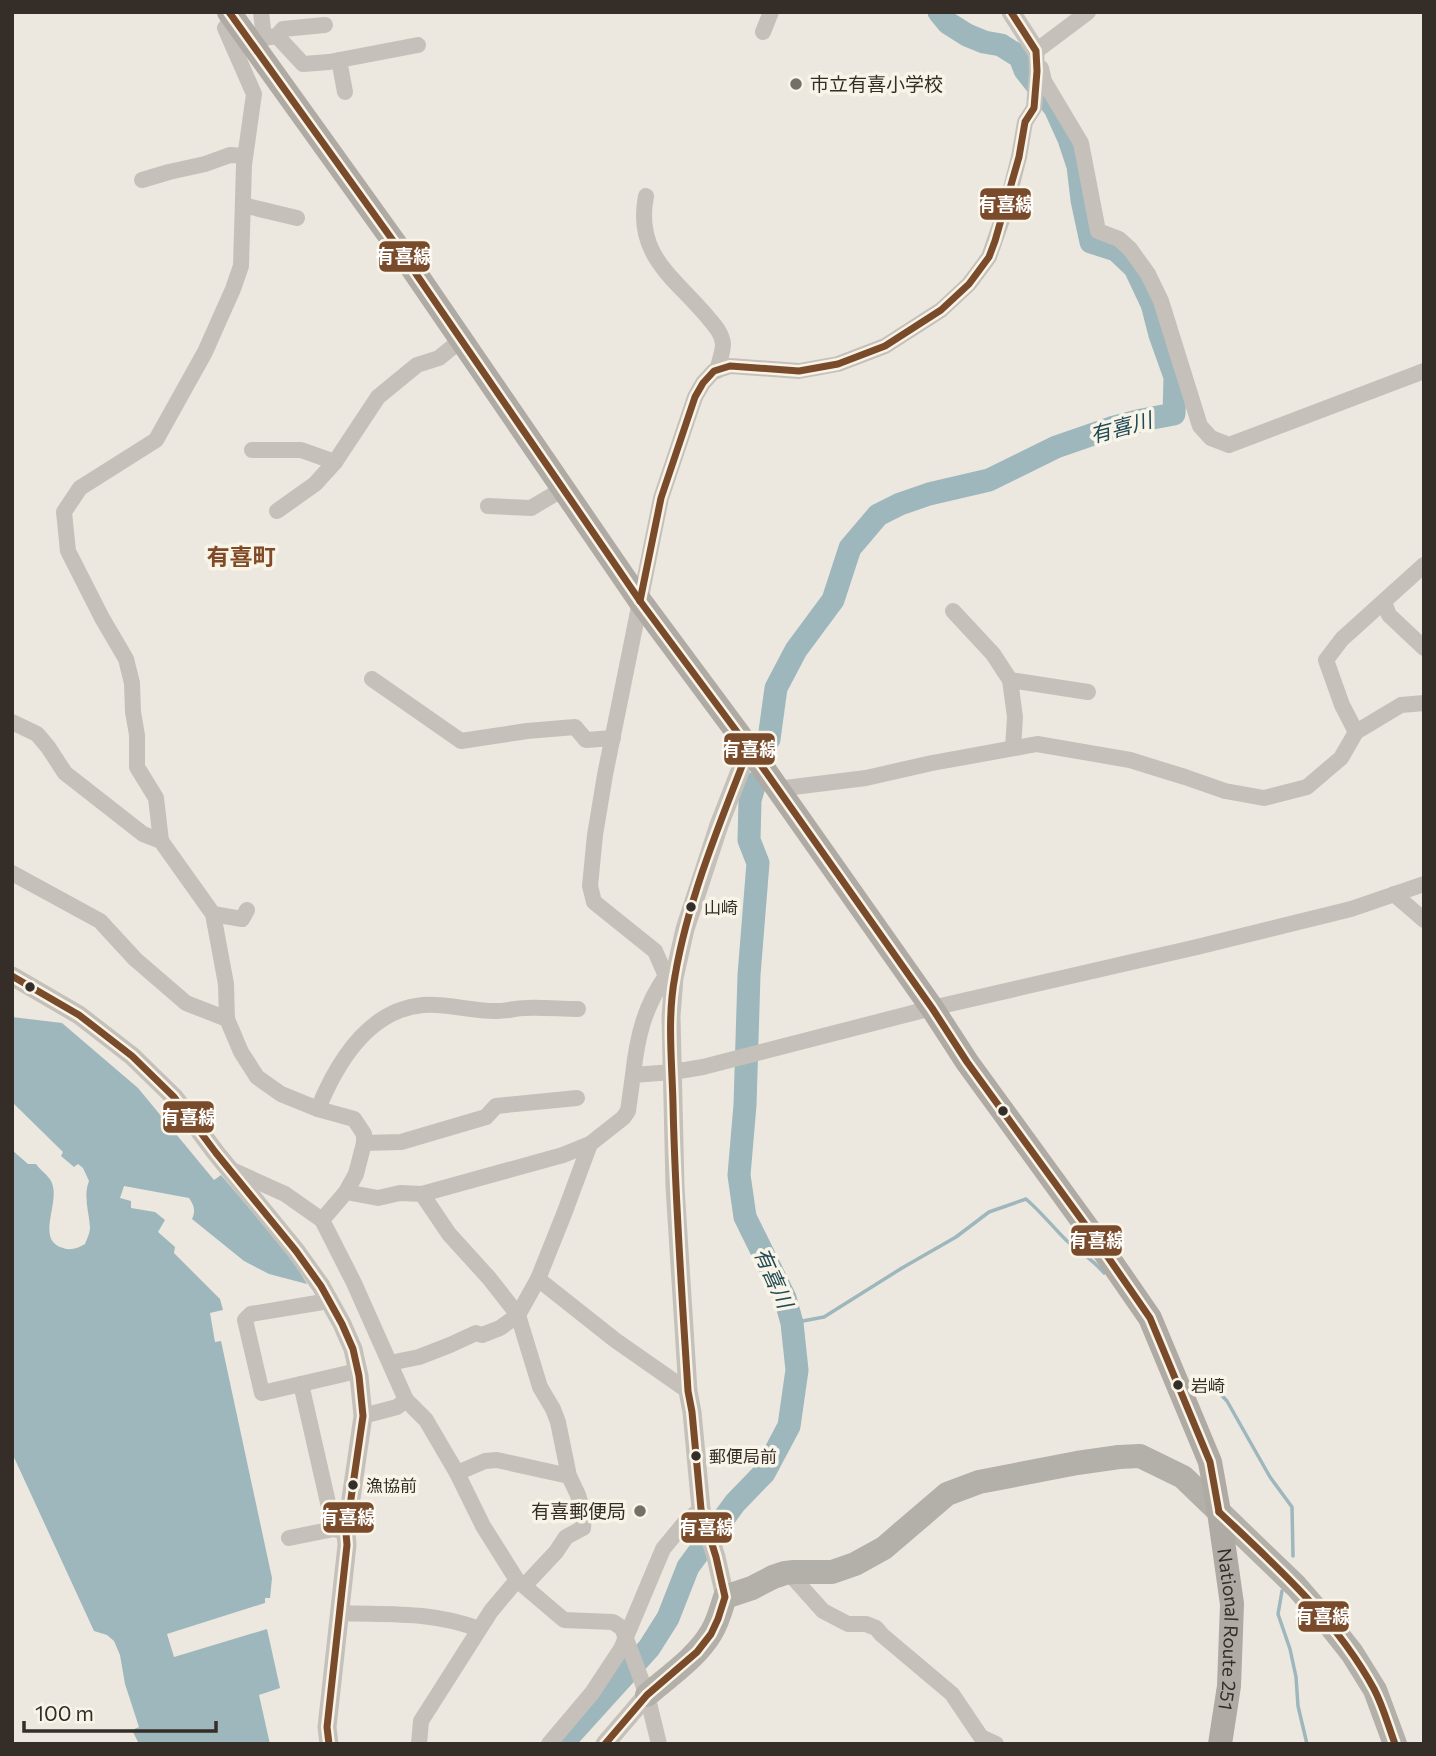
<svg xmlns="http://www.w3.org/2000/svg" width="1436" height="1756" font-family="Commissioner,'Noto Sans JP',sans-serif">
<rect width="100%" height="100%" fill="#ece8e0"/>
<path fill="#9eb7bc" d="M12 1017 62 1023 138 1088 214 1180 221 1175 291 1257 307 1284 269 1274 244 1261 192 1219C196 1211 194 1205 189 1198L124 1186 120 1198 131 1201V1208L155 1212 165 1220 158 1232 175 1247 174 1253 220 1299 223 1310 210 1313 215 1342 221 1341 272 1578 270 1598H265V1603L167 1634 174 1657 267 1629 280 1688 259 1695 270 1744H139L132 1730 139 1727 125 1684 120 1655 114 1641 107 1635 94 1631 12 1453V1150L28 1164H36C40 1170 48 1175 51 1181 62 1201 34 1240 63 1248 71 1251 78 1248 85 1244 87 1239 90 1233 90 1227 89 1212 83 1196 89 1181L83 1168 78 1164 74 1167 61 1156 63 1152 12 1102Z"/>
<g fill="none" stroke-linecap="round" stroke-linejoin="round">
<g stroke="#9eb7bc" stroke-width="3.5">
<path d="M792 1323 824 1317 902 1268 956 1237 989 1212 1026 1199C1041 1212 1052 1226 1066 1240 1079 1252 1093 1259 1104 1273"/>
<polyline points="1204,1377 1227,1401 1270,1477 1292,1507 1293,1556"/>
<polyline points="1282,1591 1278,1614 1290,1649 1296,1677 1298,1706 1307,1744"/>
</g>
<g stroke="#9eb7bc" stroke-width="23">
<polyline points="769,739 776,688 796,650 833,600 850,548 878,515 900,504 929,494 989,480 1056,447 1111,428 1142,420 1174,414 1175,377 1160,335 1152,304 1135,268 1116,250 1091,242 1082,200 1078,166 1069,139 1055,108 1025,70 1020,57 1001,45 984,42 967,35 948,23 939,12"/>
<polyline points="562,1744 649,1648 668,1618 688,1567 735,1503 764,1473 789,1426 797,1370 792,1323 785,1298 745,1217 739,1175 745,1105 749,975 758,863 749,840 750,800 755,783"/>
</g>
<g stroke="#c5c1ba" stroke-width="16">
<polyline points="261,12 264,38"/>
<polyline points="233,18 225,28 254,94 244,165 241,266 233,289 205,352 156,440 80,488 64,512 68,551 102,618 126,659 132,683 133,712 137,735 137,767 156,798 161,841 213,914 226,984 227,1019 241,1052 257,1077 281,1094 318,1109 354,1119 364,1134 364,1143 356,1174 346,1192 322,1220"/>
<polyline points="763,32 771,12"/>
<polyline points="277,36 283,29 325,25"/>
<polyline points="253,45 264,38 277,36 303,64 329,62 418,45"/>
<polyline points="1036,51 1088,12"/>
<polyline points="339,60 345,92"/>
<polyline points="1041,68 1044,81 1081,143 1098,231 1119,239 1130,249 1148,274 1161,301 1200,426 1211,438 1229,445 1424,371"/>
<polyline points="142,180 169,172 205,164 230,155 245,156"/>
<path d="M646 196C634 257 677 279 710 320 716 327 722 334 723 344 723 352 719 362 717 371"/>
<polyline points="243,205 297,218"/>
<polyline points="252,450 301,450 335,462"/>
<polyline points="488,506 531,508 563,489"/>
<polyline points="277,511 315,484 335,462 378,397 417,365 439,358 461,340"/>
<polyline points="1384,602 1389,615 1424,648"/>
<polyline points="953,611 993,654 1010,680"/>
<polyline points="372,679 461,741 527,731 575,727 586,740 613,738"/>
<polyline points="12,722 37,734 48,747 65,773 143,834 161,841"/>
<polyline points="1356,732 1342,705 1326,660 1342,639 1424,565"/>
<polyline points="1013,748 1015,717 1010,680 1088,692"/>
<polyline points="777,789 866,778 932,763 1037,744 1130,760 1185,777 1225,791 1264,798 1307,787 1341,758 1356,732 1401,705 1424,703"/>
<polyline points="12,873 100,921 135,959 186,1003 227,1019"/>
<polyline points="1394,894 1424,920"/>
<polyline points="213,914 242,919 247,910"/>
<polyline points="674,978 666,976 655,951 594,902 590,886 595,835 605,775 661,498 695,397 703,383 714,371 730,366 799,371 838,364 885,346 941,310 969,284 989,257 1005,211 1019,157 1025,122 1034,108 1037,71 1036,51"/>
<path d="M633 1075C637 1038 644 1007 666 976"/>
<path d="M318 1109C337 1062 368 1010 423 1005 448 1003 473 1012 498 1011 507 1011 516 1008 525 1008 543 1007 561 1009 578 1009"/>
<polyline points="364,1143 401,1142 486,1117 496,1106 577,1098"/>
<polyline points="232,1170 285,1194 322,1220 354,1283 406,1400 426,1420 457,1473 483,1526 517,1580 564,1620 613,1622 622,1628 647,1695 659,1744"/>
<polyline points="346,1192 378,1198 400,1193 422,1194 563,1155 590,1144 623,1118 628,1111 633,1075 673,1072 703,1067 932,1008 1197,947 1351,909 1424,884"/>
<polyline points="422,1194 449,1234 489,1278 518,1315 540,1387 553,1409 558,1422 569,1476 578,1495 584,1516 583,1528 566,1537 556,1552 525,1585"/>
<polyline points="538,1279 615,1340 688,1391"/>
<polyline points="329,1301 251,1314 245,1320 262,1393 301,1384 334,1529 346,1533"/>
<polyline points="390,1363 419,1357 450,1345 476,1333 482,1335 500,1328 518,1315 538,1279 564,1214 590,1144"/>
<polyline points="301,1384 357,1371"/>
<polyline points="363,1416 397,1407 406,1400"/>
<polyline points="457,1473 485,1461 497,1460 569,1476"/>
<polyline points="289,1538 334,1529"/>
<polyline points="789,1573 823,1611 848,1624 866,1624 876,1628 882,1635 952,1694 981,1737 996,1744"/>
<path d="M339 1613C389 1615 431 1611 479 1629"/>
<polyline points="419,1744 421,1721 491,1611 517,1580"/>
<polyline points="549,1744 592,1693 621,1649 663,1549 686,1521 701,1509"/>
</g>
<g stroke="#c5c1ba" stroke-width="19">
<polyline points="1011,12 1036,51"/>
<polyline points="12,976 79,1015 132,1056 174,1097 216,1153 296,1251 321,1286 342,1324 353,1349 359,1376 363,1416 346,1533 347,1545 327,1727 329,1744"/>
<polyline points="725,1597 716,1557 701,1509 692,1412 688,1391 675,1187 671,1016 674,978 685,929 719,825 749,748"/>
<polyline points="605,1744 647,1695"/>
</g>
<path stroke="#b3afa9" stroke-width="24" d="M647 1695C669 1676 696 1658 711 1633 718 1622 721 1609 725 1597L752 1588 773 1577 785 1573 794 1572H832L855 1564 884 1548 947 1494 979 1482 1077 1463 1119 1457 1140 1456 1183 1477 1296 1586 1329 1624 1352 1653 1375 1690 1395 1744"/>
<path stroke="#afaba4" stroke-width="24" id="s1" d="M229 12 399 249 640 601 749 748 932 1008 967 1062 1092 1234 1150 1318 1210 1462 1219 1512 1232 1604 1229 1686 1220 1744"/>
<defs>
<g id="bus-1">
<polyline points="229,12 399,249 640,601 749,748 932,1008 967,1062 1092,1234 1150,1318 1210,1462 1219,1512"/>
<polyline points="640,601 661,498 695,397 703,383 714,371 730,366 799,371 838,364 885,346 941,310 969,284 989,257 995,241 1019,157 1025,122 1034,108 1037,71 1036,51 1011,12"/>
<polyline points="12,976 79,1015 132,1056 174,1097 216,1153 296,1251 321,1286 342,1324 353,1349 359,1376 363,1416 346,1533 347,1545 327,1727 329,1744"/>
<path d="M1219 1512C1276 1566 1336 1619 1374 1689 1383 1706 1388 1725 1395 1744"/>
<path d="M605 1744 647 1695 697 1652 711 1634 718 1619 725 1597 716 1557 701 1509 692 1412 688 1391C682 1295 675 1200 673 1104 672 1062 667 1017 675 976 688 899 721 820 749 748"/>
</g>
</defs>
<use href="#bus-1" stroke="#f8f4e8" stroke-width="12"/>
<use href="#bus-1" stroke="#7a4b2a" stroke-width="7"/>
</g>
<g fill="#756f68" stroke="#f8f4e8" stroke-width="2.5">
<circle cx="796" cy="84" r="7"/>
<circle cx="640" cy="1511" r="7"/>
</g>
<g fill="#352e28" stroke="#f8f4e8" stroke-width="2.5">
<circle cx="691" cy="907" r="6"/>
<circle cx="30" cy="987" r="6"/>
<circle cx="1003" cy="1111" r="6"/>
<circle cx="1178" cy="1385" r="6"/>
<circle cx="696" cy="1456" r="6"/>
<circle cx="353" cy="1485" r="6"/>
</g>
<g text-anchor="middle" stroke-width="7" stroke-linejoin="round" paint-order="stroke">
<g font-size="17" fill="#352e28" stroke="#f8f4e8" text-anchor="start">
<text x="704" y="914">山崎</text>
<text x="1191" y="1392">岩崎</text>
<text x="709" y="1463">郵便局前</text>
<text x="366" y="1492">漁協前</text>
</g>
<g font-size="19" fill="#352e28" stroke="#f8f4e8" text-anchor="start">
<text x="810" y="91">市立有喜小学校</text>
<text x="626" y="1518" text-anchor="end">有喜郵便局</text>
</g>
<g font-size="19" fill="#352e28" stroke="#f8f4e8">
<text dy="7" stroke="none"><textPath href="#s1" startOffset="1923">National Route 251</textPath></text>
</g>
<g font-size="21" font-style="italic" fill="#204954" stroke="#f8f4e8">
<text transform="translate(1121 428) rotate(-15)" y="7">有喜川</text>
<text transform="translate(773 1278) rotate(66)" y="7">有喜川</text>
</g>
<g font-size="23" font-weight="bold" fill="#804a26" stroke="#f8f4e8">
<text x="241" y="565">有喜町</text>
</g>
</g>
<g stroke="#f8f4e8" stroke-width="2.5">
<rect x="979" y="187" width="53" height="34" rx="7" fill="#7a4b2a"/>
<rect x="378" y="240" width="53" height="33" rx="7" fill="#7a4b2a"/>
<rect x="723" y="732" width="53" height="34" rx="7" fill="#7a4b2a"/>
<rect x="162" y="1100" width="53" height="34" rx="7" fill="#7a4b2a"/>
<rect x="1070" y="1224" width="53" height="33" rx="7" fill="#7a4b2a"/>
<rect x="322" y="1501" width="53" height="33" rx="7" fill="#7a4b2a"/>
<rect x="680" y="1511" width="53" height="33" rx="7" fill="#7a4b2a"/>
<rect x="1297" y="1600" width="53" height="33" rx="7" fill="#7a4b2a"/>
</g>
<g font-size="19" text-anchor="middle" font-weight="bold" fill="#fff">
<text x="1006" y="211">有喜線</text>
<text x="404" y="263">有喜線</text>
<text x="750" y="756">有喜線</text>
<text x="189" y="1124">有喜線</text>
<text x="1097" y="1247">有喜線</text>
<text x="348" y="1524">有喜線</text>
<text x="707" y="1534">有喜線</text>
<text x="1323" y="1623">有喜線</text>
</g>
<rect width="1436" height="1756" fill="none" stroke="#352e28" stroke-width="28"/>
<path d="M24 1721v10h192v-10" fill="none" stroke="#352e28" stroke-width="3.5"/>
<text x="35" y="1721" font-size="21" fill="#352e28" stroke="#f8f4e8" stroke-width="5" paint-order="stroke">100 m</text>
</svg>
